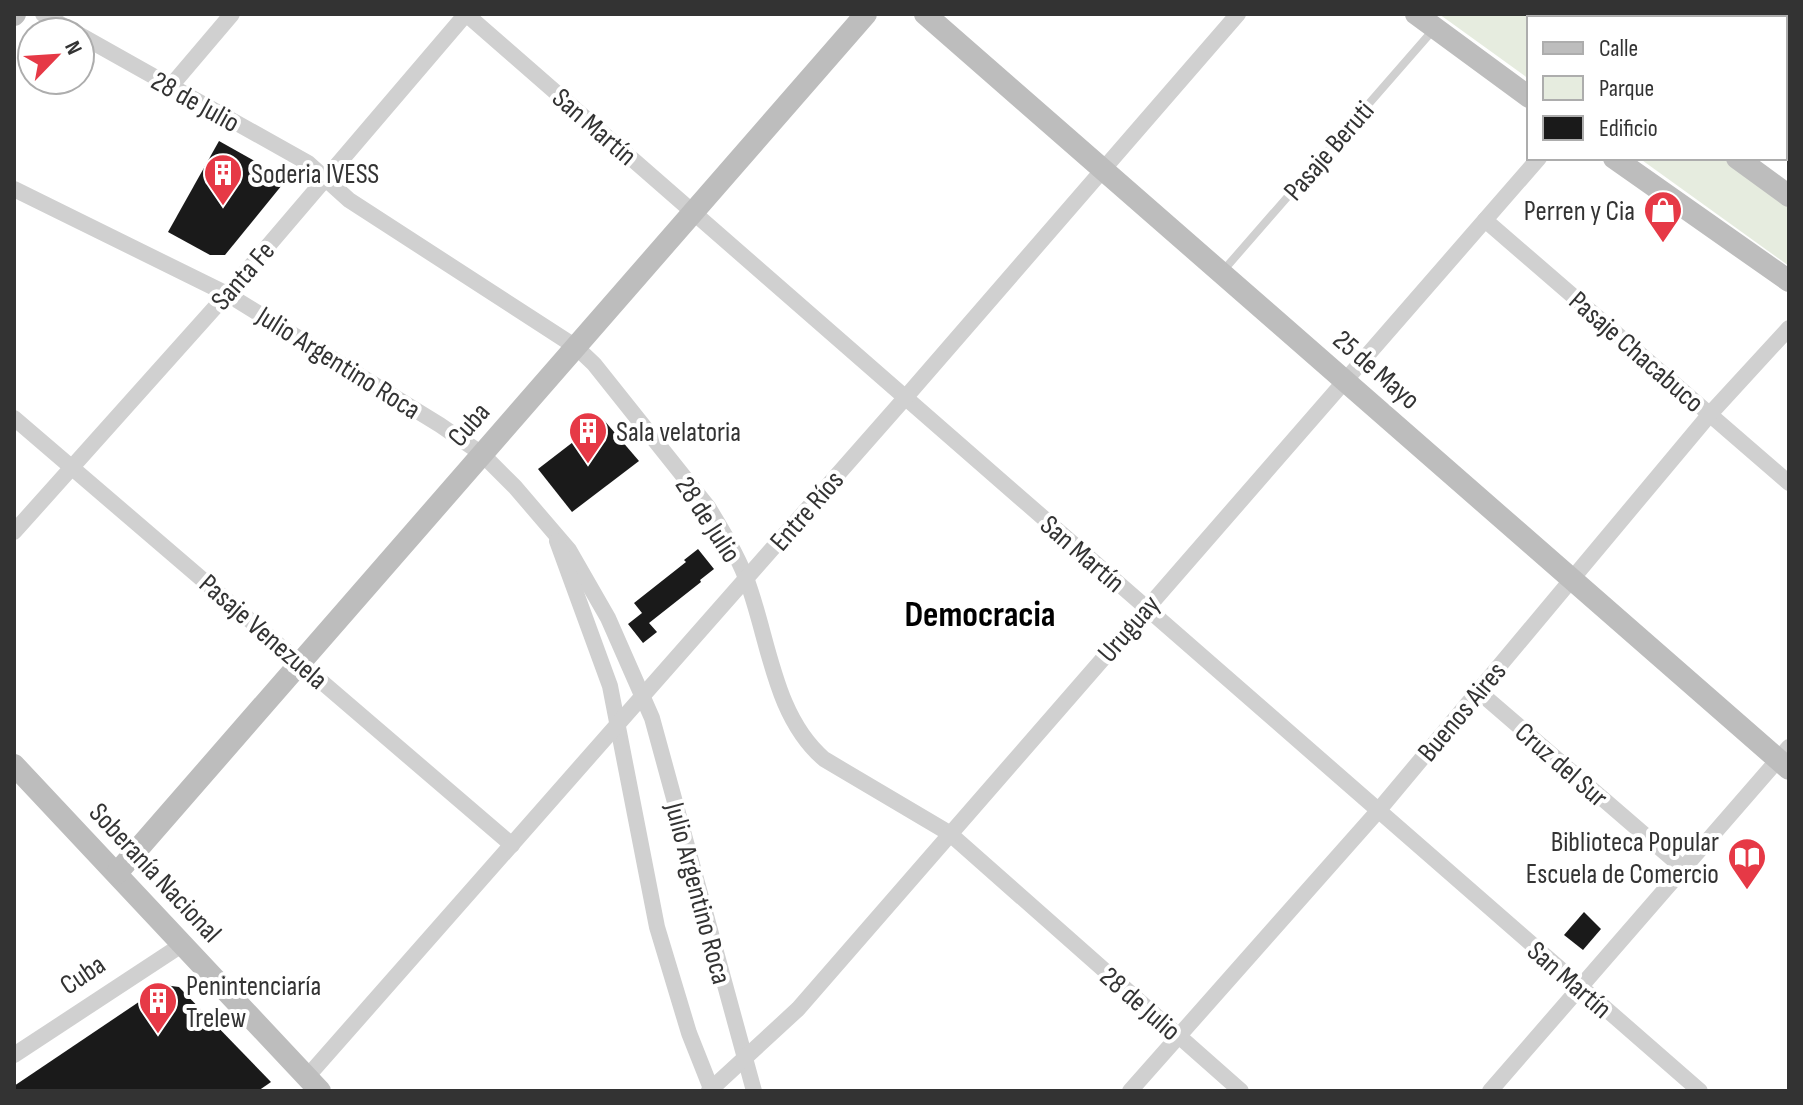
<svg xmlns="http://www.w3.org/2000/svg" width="1803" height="1105" font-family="'Sofia Sans Condensed',sans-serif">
<rect width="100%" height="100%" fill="#fff"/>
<g fill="#e6ecdf">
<polygon points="1439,14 1533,14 1538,18 1529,18 1529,79"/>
<polygon points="1639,158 1725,158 1789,206 1789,266"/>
</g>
<g fill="#1a1a1a">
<polygon points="219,141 278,174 282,185 225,255 210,255 168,232"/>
<polygon points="603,419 639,461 572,512 538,469"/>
<polygon points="698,549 714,569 700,580 701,582 649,623 657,632 643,643 628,624 642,613 634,603 686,562 684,560"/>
<polygon points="1584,912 1601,929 1583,950 1564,935"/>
<polygon points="164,985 179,987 271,1082 258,1091 14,1091 14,1086"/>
</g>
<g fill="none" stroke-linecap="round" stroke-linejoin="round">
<polyline stroke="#d0d0d0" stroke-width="8" points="1222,272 1434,29"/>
<g stroke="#d0d0d0" stroke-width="16">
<polyline points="43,14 74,32"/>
<polyline points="466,14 1700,1091"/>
<polyline points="1663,18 1666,14"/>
<path d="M80 35 308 163 349 200 576 347 594 364 708 507C722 530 736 553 746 578 769 638 773 715 824 759L949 833 1241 1091"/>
<polyline points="170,87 232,14"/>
<polyline points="1785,124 1789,119"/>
<polyline points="14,189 227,294 440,425 482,454 515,487 569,550 608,618 652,718 754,1091"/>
<polyline points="1485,220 1789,483"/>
<polyline points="14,418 512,845"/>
<polyline points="14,532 227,294 466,14"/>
<polyline points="557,541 610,686 657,927 689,1033 712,1091"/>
<polyline points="1478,691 1683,868"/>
<polyline points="14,1055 183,944"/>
<polyline points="315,1083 307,1077 905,398 1238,14"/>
<polyline points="709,1091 798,1009 1539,158"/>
<polyline points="1130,1091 1378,811 1710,414 1789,328"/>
<polyline points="1490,1091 1789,747"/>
</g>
<g stroke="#bdbdbd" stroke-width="22">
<polyline points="925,14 1789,769"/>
<polyline points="1416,14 1529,97"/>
<polyline points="1544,14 1549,18"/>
<polyline points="14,15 15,14"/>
<polyline points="1614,158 1789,281"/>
<polyline points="1737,158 1789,196"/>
<polyline points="14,765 320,1091"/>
<polyline points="117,873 866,14"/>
</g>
</g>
<defs>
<symbol id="building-pin" viewBox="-11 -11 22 30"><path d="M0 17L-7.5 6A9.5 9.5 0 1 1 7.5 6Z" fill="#e63946" stroke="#fff"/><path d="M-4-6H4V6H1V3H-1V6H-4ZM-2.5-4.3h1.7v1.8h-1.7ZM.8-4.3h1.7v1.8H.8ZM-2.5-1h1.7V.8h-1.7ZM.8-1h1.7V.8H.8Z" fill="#fff"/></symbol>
<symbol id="shop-pin" viewBox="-11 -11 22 30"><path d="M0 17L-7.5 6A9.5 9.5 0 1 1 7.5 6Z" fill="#e63946" stroke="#fff"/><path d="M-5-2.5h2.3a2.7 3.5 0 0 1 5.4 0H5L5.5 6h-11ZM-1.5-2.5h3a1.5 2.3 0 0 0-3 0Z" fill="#fff"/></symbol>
<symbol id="library-pin" viewBox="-11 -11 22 30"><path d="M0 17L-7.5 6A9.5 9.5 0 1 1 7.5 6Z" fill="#e63946" stroke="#fff"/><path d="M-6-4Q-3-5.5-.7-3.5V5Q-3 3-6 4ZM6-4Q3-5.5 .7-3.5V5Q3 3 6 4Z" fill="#fff"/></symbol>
</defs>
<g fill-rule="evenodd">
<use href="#building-pin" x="201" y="151" width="44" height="60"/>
<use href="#shop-pin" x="1641" y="188" width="44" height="60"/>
<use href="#building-pin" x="566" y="409" width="44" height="60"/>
<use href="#library-pin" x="1725" y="835" width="44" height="60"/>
<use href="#building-pin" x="136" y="979" width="44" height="60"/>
</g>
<g text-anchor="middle" stroke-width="8" stroke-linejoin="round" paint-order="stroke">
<g font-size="28" fill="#333" stroke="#fff">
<text transform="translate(196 101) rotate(29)" y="10">28 de Julio</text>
<text transform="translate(595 126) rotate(41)" y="10">San Martín</text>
<text transform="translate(1328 150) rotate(-49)" y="10">Pasaje Beruti</text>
<text transform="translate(242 275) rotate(-49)" y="10">Santa Fe</text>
<text transform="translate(1637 351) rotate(41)" y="10">Pasaje Chacabuco</text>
<text transform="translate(339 362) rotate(32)" y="10">Julio Argentino Roca</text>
<text transform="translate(1377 369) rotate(41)" y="10">25 de Mayo</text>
<text transform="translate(468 424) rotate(-49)" y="10">Cuba</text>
<text transform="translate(806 510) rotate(-49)" y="10">Entre Ríos</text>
<text transform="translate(709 519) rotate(57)" y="10">28 de Julio</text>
<text transform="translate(1083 553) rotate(41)" y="10">San Martín</text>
<text transform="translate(1128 628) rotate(-49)" y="10">Uruguay</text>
<text transform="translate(264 631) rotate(41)" y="10">Pasaje Venezuela</text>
<text transform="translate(1461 711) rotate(-50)" y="10">Buenos Aires</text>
<text transform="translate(1562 764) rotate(41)" y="10">Cruz del Sur</text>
<text transform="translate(156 872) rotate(47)" y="10">Soberanía Nacional</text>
<text transform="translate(699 893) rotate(75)" y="10">Julio Argentino Roca</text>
<text transform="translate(82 974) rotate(-34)" y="10">Cuba</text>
<text transform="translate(1570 979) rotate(41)" y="10">San Martín</text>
<text transform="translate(1141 1003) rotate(41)" y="10">28 de Julio</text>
</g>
<g font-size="28" fill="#333" stroke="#fff" text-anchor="start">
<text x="251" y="183">Soderia IVESS</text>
<text x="1635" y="220" text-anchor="end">Perren y Cia</text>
<text x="616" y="441">Sala velatoria</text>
<text x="1719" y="851" text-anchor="end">Biblioteca Popular<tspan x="1719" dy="32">Escuela de Comercio</tspan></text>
<text x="186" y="995">Penintenciaría<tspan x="186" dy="32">Trelew</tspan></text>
</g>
<g font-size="36" font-weight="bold" fill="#000" stroke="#fff">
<text x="980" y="626">Democracia</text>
</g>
</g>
<rect width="1803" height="1105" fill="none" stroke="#333333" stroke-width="32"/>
<rect x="1527" y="16" width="260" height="144" fill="#ffffff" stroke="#adadad" stroke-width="2"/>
<rect x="1543" y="42" width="40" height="12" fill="#bdbdbd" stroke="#adadad" stroke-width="2"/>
<text x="1599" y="56" font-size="24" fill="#333333">Calle</text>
<rect x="1543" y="76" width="40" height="24" fill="#e6ecdf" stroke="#adadad" stroke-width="2"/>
<text x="1599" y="96" font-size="24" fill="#333333">Parque</text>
<rect x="1543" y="116" width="40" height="24" fill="#1a1a1a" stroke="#adadad" stroke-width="2"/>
<text x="1599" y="136" font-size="24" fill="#333333">Edificio</text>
<g transform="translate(56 56) rotate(65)"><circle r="38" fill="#ffffff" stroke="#adadad" stroke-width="2"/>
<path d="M0-6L14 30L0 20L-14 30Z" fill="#e63946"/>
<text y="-12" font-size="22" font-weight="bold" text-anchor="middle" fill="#333333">N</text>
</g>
</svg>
